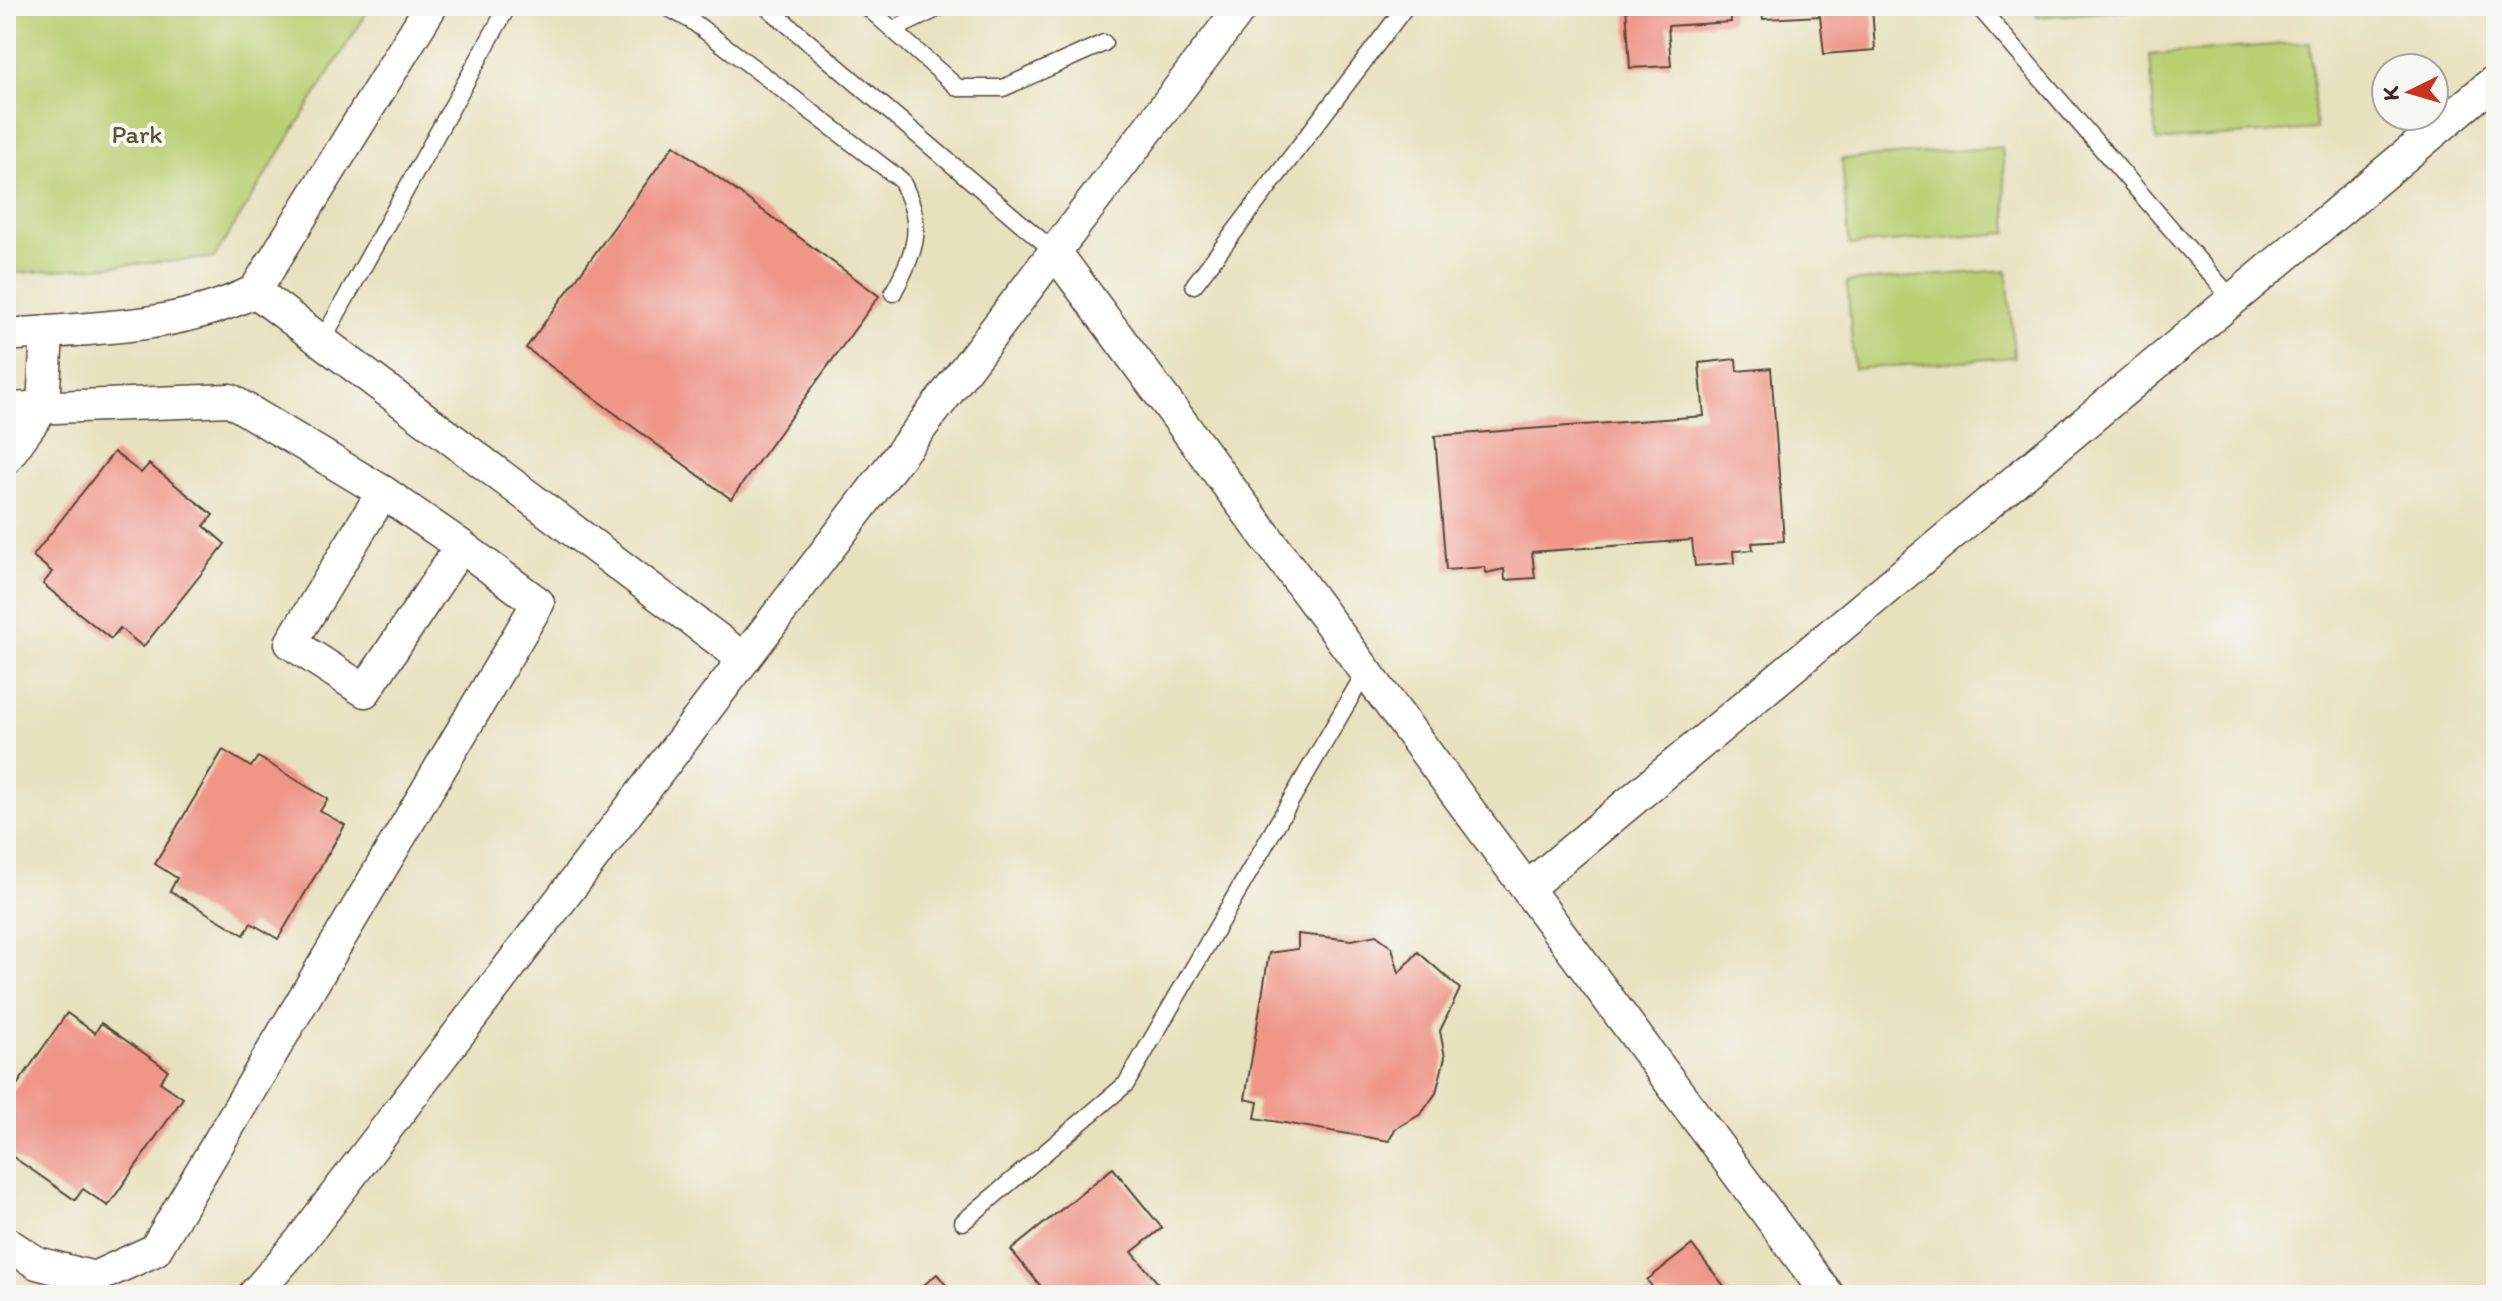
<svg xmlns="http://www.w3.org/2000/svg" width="2502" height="1301" font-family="Itim,sans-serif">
<rect width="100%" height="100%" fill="#f6f6f2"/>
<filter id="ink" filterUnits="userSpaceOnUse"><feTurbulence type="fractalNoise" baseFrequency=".0125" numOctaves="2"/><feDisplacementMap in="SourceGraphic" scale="16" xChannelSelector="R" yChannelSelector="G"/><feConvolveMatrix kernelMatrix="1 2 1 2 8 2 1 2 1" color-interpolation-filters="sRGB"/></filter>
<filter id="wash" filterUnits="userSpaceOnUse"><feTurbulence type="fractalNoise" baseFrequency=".006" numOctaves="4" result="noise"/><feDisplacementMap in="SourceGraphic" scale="32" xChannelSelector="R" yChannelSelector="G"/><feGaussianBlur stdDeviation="1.8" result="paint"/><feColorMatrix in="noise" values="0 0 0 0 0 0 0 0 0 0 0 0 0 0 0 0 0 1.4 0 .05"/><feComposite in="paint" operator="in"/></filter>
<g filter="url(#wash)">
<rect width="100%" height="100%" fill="#e8e1be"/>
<g fill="#bacf72" stroke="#7a7c48" stroke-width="2">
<polygon points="6,6 371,6 214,258 6,274"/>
<polygon points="2036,6 2184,6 2037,17"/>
<polygon points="2310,42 2316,129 2156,141 2150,55"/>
<polygon points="2002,147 2008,233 1849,245 1842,159"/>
<polygon points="2007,270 2014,357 1854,369 1847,282"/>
</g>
<g id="blocks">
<g fill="#ef9689">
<polygon points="1626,6 1872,6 1875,50 1824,54 1820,16 1763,19 1762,10 1731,11 1731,22 1668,26 1671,66 1630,68"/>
<polygon points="674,145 879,296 731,499 526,348"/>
<polygon points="1736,359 1737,371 1771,368 1784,541 1752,543 1753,550 1733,551 1734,563 1695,566 1692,540 1532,552 1535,578 1505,580 1504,569 1486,573 1485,567 1446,570 1435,436 1704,416 1699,363"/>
<polygon points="114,452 141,473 149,464 213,515 204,526 225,544 143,647 120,628 111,639 43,584 52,572 33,556"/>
<polygon points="223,750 251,767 258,757 328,799 320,811 345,825 278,939 251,923 244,935 170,891 177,878 155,864"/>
<polygon points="1298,934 1352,940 1376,935 1392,947 1399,973 1418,952 1460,989 1440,1031 1445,1057 1436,1093 1421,1114 1395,1129 1389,1141 1255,1118 1258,1102 1245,1099 1269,953 1298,949"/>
<polygon points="67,1013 95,1033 101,1023 168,1070 160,1082 183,1098 108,1206 83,1189 75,1200 6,1152 12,1138 6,1133 6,1101"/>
<polygon points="1113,1168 1162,1228 1132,1252 1168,1295 1048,1295 1011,1250"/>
<polygon points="1692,1245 1731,1295 1646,1295 1654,1289 1647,1280"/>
<polygon points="937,1274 954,1295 912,1295"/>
</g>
</g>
</g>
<g filter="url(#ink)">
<use href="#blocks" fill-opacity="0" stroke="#554536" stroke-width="2"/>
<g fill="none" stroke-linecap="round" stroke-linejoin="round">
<defs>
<g id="lane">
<path d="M665 6 692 21 901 180C926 227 916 249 893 293"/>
<polyline points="766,6 1055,252"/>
<polyline points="866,6 958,88 1003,88 1104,43"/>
<polyline points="1978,6 2232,299"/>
<polyline points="895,29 943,6"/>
<polyline points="1194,285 1406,6"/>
<polyline points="323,339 508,6"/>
<polyline points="963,1222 1126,1084 1366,671"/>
</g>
<g id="street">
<polyline points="1055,252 1828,1295"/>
<polyline points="255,291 744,659"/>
<path d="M6 335C90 328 179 329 255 291L431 6"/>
<polyline points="6,409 230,400 383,492 291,643 365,691 461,546 538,603 155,1250 94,1278 37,1263 6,1243"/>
<polyline points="6,458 43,407 47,332"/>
<polyline points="383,492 461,546"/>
<polyline points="1527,888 2496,80"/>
<polyline points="254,1295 299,1243 1242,6"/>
</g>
</defs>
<use href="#lane" stroke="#554536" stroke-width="19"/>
<use href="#street" stroke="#554536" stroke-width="35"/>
<use href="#lane" stroke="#fff" stroke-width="16"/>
<use href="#street" stroke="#fff" stroke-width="32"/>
</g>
</g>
<g text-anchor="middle" stroke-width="8" stroke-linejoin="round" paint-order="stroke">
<g font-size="26" fill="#5b5333" stroke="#f6f6f2">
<text x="137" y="143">Park</text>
</g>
</g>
<rect width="2502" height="1301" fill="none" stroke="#f6f6f2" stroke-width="32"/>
<g transform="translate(2410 92) rotate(265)"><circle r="38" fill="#f6f6f2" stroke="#aba49d" stroke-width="2"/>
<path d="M0-6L14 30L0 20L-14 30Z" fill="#c8321e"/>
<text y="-12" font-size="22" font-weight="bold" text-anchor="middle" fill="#3b2a1e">K</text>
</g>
</svg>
